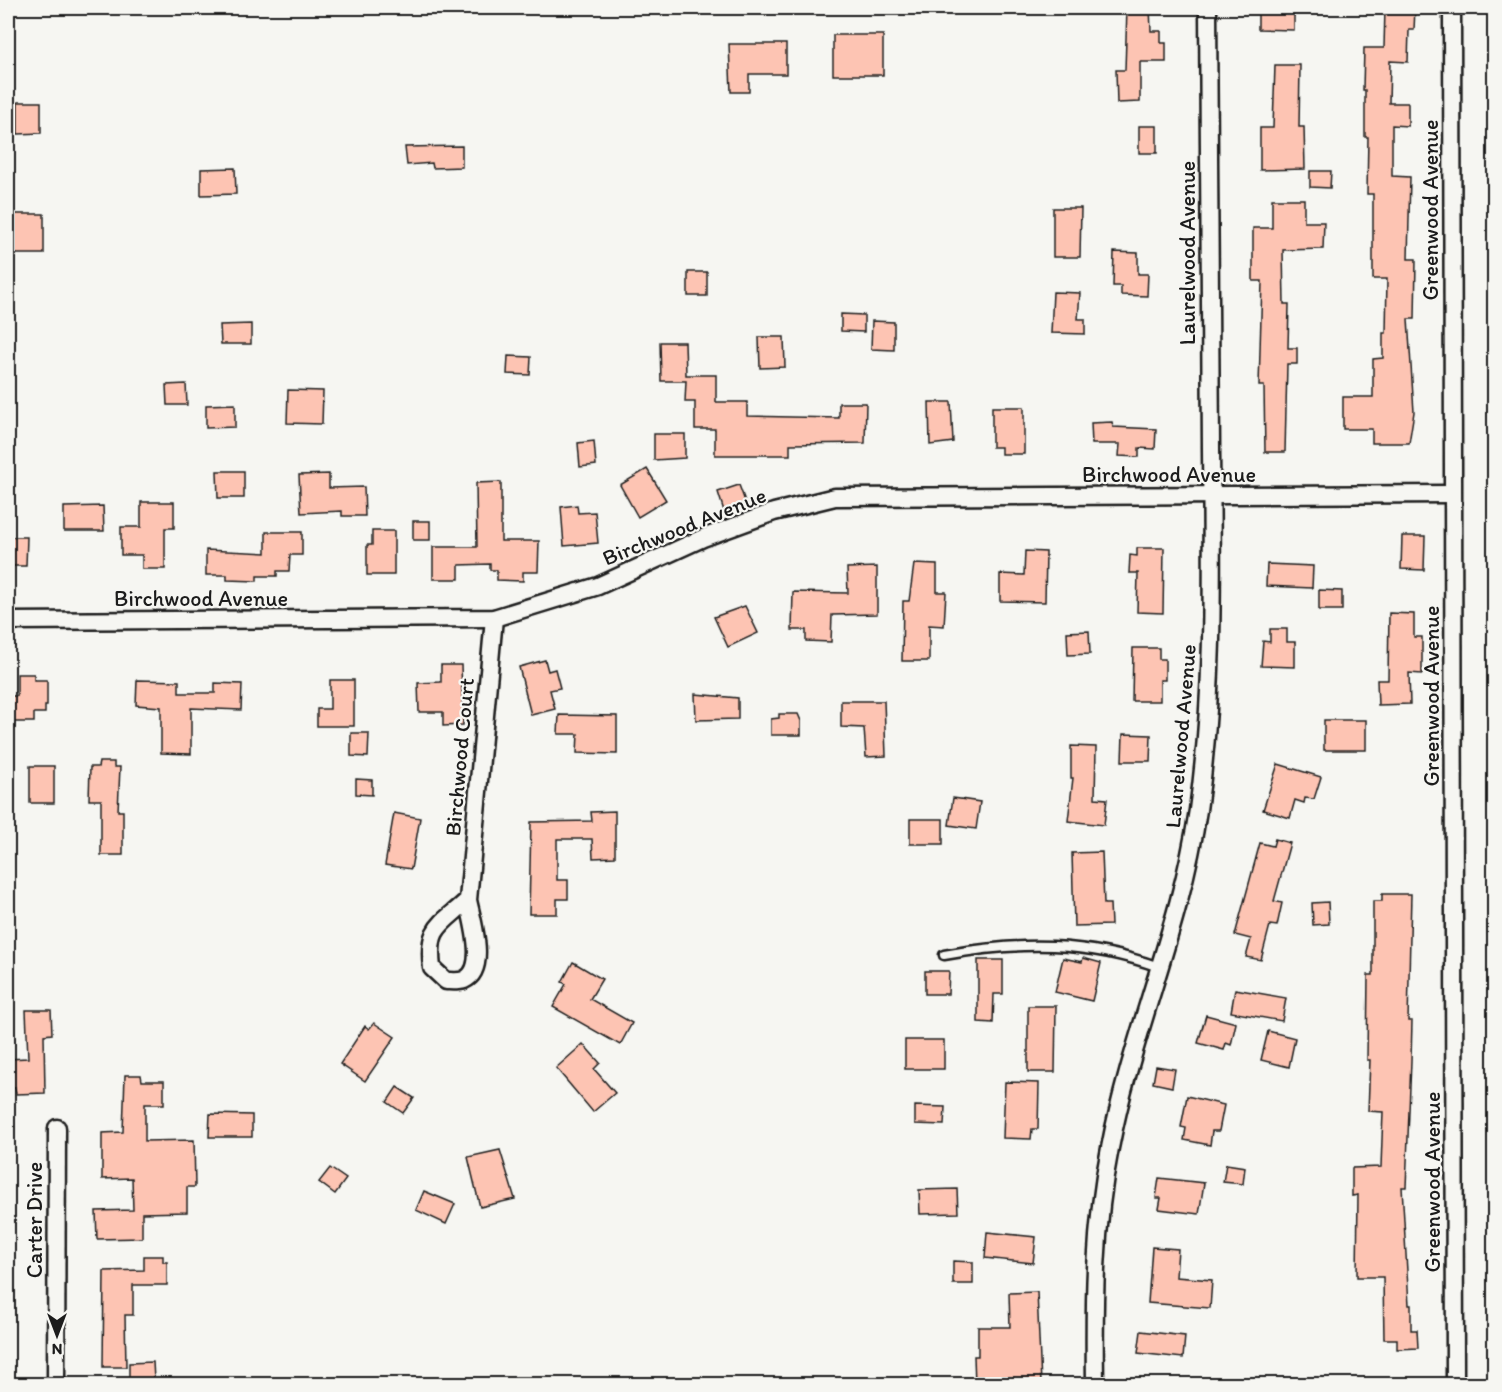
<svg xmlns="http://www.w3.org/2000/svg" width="1502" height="1392" font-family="Itim,sans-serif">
<rect width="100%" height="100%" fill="#f6f6f2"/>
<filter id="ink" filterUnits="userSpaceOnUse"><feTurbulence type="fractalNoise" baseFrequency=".0167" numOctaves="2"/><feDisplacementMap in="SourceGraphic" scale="12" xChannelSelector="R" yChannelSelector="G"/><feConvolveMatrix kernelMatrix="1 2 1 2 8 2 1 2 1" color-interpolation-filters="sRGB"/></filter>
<g filter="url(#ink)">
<g fill="#fdc4b3" stroke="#1c1c1c" stroke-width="1.5">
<polygon points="1127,8 1150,8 1151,31 1161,31 1161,43 1166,43 1166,62 1140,62 1140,102 1117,103 1116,70 1125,70"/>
<polygon points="1258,8 1294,8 1294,30 1258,29"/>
<polygon points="1385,8 1415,8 1414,30 1409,30 1408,62 1390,61 1389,103 1408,103 1408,126 1392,125 1392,176 1410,177 1408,259 1416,259 1415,319 1408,319 1414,412 1409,443 1372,443 1372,429 1343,429 1343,397 1373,397 1373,359 1383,358 1383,333 1386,333 1387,279 1373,279 1373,194 1367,194 1368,137 1365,137 1365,90 1363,90 1364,48 1384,48"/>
<rect x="833" y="35" width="50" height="40"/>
<polygon points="729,44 786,44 786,74 749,74 749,92 731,92"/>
<polygon points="1275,65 1300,65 1299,127 1304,127 1305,169 1260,170 1260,128 1273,128"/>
<polygon points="18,102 41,102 41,133 18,134"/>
<rect x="1139" y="126" width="18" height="27"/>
<polygon points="462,146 462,167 433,168 432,163 407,165 405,147"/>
<polygon points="235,168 236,194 201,195 201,169"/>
<polygon points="1310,171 1331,171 1330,188 1310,187"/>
<polygon points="1272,199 1304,199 1304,222 1324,222 1323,249 1283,250 1284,304 1289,304 1288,348 1297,348 1297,364 1287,364 1285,452 1265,452 1264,386 1259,386 1262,281 1253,281 1253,228 1272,228"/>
<polygon points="1053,208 1081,208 1080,257 1053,257"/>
<rect x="14" y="214" width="30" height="40"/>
<polygon points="1114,252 1138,253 1138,274 1148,274 1147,296 1121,295 1121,286 1113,286"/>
<rect x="688" y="272" width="19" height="24"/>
<polygon points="1053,292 1080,293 1078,319 1085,319 1085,334 1051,333"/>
<polygon points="841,314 864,315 864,332 841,331"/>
<polygon points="872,321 894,322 894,350 871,349"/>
<polygon points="251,324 251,344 221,344 220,325"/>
<polygon points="759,337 784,337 785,367 760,368"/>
<polygon points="660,342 685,342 686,375 716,375 716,402 747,402 747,416 839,418 839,403 866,403 865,443 790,444 790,455 715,455 715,429 695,429 695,402 685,402 686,381 661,381"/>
<polygon points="508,356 531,357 530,375 507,374"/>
<polygon points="186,384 187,405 167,405 166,385"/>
<polygon points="288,390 323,391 322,424 287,423"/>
<polygon points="929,402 951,402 953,442 930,445"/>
<polygon points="235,404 235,427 206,428 206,405"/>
<polygon points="992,407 1024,407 1024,454 1001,454 1001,447 992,447"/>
<polygon points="1112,422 1113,427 1156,429 1155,449 1139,448 1139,457 1119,456 1120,444 1092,444 1091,423"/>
<polygon points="654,434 685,434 685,458 654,460"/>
<polygon points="594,441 596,465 580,467 578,443"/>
<polygon points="647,469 666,500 638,517 620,485"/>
<polygon points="217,471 244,471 244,498 218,498"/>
<polygon points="329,474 329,488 364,487 365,516 342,516 342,511 301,513 299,475"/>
<polygon points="501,482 501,541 539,541 538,572 523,572 523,581 497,580 497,570 490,570 490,564 459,565 459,579 433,579 433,547 477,547 476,483"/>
<polygon points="739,485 746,504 724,511 718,492"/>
<polygon points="141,502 174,502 174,528 165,528 165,569 142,569 142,555 121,555 121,527 141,527"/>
<polygon points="577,505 578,513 595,512 598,543 564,546 561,507"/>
<polygon points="103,506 104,531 64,531 64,507"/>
<rect x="413" y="521" width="17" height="19"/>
<polygon points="372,531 394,531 394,575 367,575 367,545 372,545"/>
<polygon points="266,532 302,532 302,555 290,555 289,571 277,571 277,576 257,576 257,581 227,580 227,575 206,575 206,550 266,553"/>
<polygon points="1402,536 1425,536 1424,570 1401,569"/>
<polygon points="8,537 27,537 26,566 8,566"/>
<polygon points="1137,548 1164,548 1163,613 1137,612 1138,573 1129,573 1130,555 1137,556"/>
<polygon points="1025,551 1046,552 1045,602 1000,601 1000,574 1024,575"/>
<polygon points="914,564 937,565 937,592 946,592 944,626 929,625 929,661 902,661 903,601 909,601"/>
<polygon points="1267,564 1313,566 1312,588 1266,586"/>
<polygon points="877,567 877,614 832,615 831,642 806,641 806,630 792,630 793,592 848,593 847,568"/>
<polygon points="1319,590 1342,591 1342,610 1319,610"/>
<polygon points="745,606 758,633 728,647 714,617"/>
<polygon points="1389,613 1414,614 1414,637 1422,637 1422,674 1409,673 1410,704 1378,705 1377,680 1388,680"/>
<polygon points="1270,629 1287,629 1287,642 1295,642 1295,667 1261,666 1263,641 1270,642"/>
<polygon points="1089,631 1090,654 1068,655 1067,632"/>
<polygon points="1133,648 1159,648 1159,659 1165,659 1165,680 1160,680 1160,701 1132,701"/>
<polygon points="545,660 548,671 555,669 560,688 550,690 555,709 531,715 519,667"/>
<polygon points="441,665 461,665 463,725 443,726 443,712 419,712 418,683 441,682"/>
<polygon points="17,674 34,674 34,680 47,680 47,706 45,706 45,713 34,713 34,722 8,722 8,696 17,696"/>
<polygon points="137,680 179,681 179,693 215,693 215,683 242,684 241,710 191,708 191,754 161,753 161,707 136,705"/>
<polygon points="330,680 354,680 354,726 317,726 317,709 330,709"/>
<polygon points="695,694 738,698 738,719 696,720"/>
<polygon points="841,701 884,701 886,756 866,757 864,728 841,727"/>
<polygon points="779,714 798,714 801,721 801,735 771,735 771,719 779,718"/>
<polygon points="559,715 617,716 617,754 577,753 578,734 558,734"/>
<rect x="1324" y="720" width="42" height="30"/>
<polygon points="351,733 369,733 368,757 351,756"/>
<polygon points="1123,734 1151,735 1150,761 1122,761"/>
<polygon points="1071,746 1096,747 1095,798 1107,799 1104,825 1068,821 1073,778 1071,778"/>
<polygon points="99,762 114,762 114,767 120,767 118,811 123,811 123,855 101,855 101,800 89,800 90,767 98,767"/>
<polygon points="1278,764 1321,777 1314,799 1305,798 1304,803 1295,800 1290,818 1263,810"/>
<rect x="30" y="766" width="24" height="37"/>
<polygon points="356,779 372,780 372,795 356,794"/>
<polygon points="953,798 980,802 976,829 949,825"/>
<polygon points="615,811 615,857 593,858 592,839 557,839 557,880 568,880 568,899 557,899 557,914 529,914 531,822 592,821 591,812"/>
<polygon points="394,813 420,818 411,869 385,865"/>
<rect x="910" y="819" width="33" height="25"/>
<polygon points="1275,839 1290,843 1274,901 1282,903 1277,926 1270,925 1261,960 1246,957 1251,939 1235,935 1260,843 1273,846"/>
<polygon points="1102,852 1104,904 1110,904 1111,925 1074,926 1072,853"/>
<polygon points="1382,894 1411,894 1408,1021 1412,1021 1411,1061 1406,1187 1402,1187 1409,1305 1411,1305 1411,1330 1417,1330 1418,1348 1397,1349 1397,1339 1384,1339 1383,1277 1357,1277 1358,1195 1352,1196 1352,1168 1381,1167 1383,1112 1368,1111 1370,1060 1367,1060 1368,975 1373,975 1373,901 1382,901"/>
<polygon points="1328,902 1329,924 1313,925 1312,903"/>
<polygon points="1063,958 1082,962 1083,958 1101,963 1092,1001 1055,992"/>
<polygon points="978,960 1003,960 1003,994 994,994 993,1023 978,1022"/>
<polygon points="573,962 602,979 590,999 632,1023 620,1045 553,1007 566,984 562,982"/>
<polygon points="925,971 949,971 948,994 925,994"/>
<polygon points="1235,989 1286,998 1282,1021 1231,1012"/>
<polygon points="1028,1006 1056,1006 1055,1072 1028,1072"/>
<polygon points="26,1010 51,1010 52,1034 44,1035 45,1093 16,1094 15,1088 8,1088 8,1059 28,1058"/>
<polygon points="1206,1015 1236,1023 1231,1045 1226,1043 1224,1050 1198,1043"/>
<polygon points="374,1023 395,1037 365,1081 340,1064 365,1026 369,1029"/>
<polygon points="1268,1031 1295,1038 1289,1067 1261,1060"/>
<rect x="905" y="1040" width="39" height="29"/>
<polygon points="583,1044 600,1063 594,1069 615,1093 593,1112 556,1068"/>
<polygon points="1156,1066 1175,1069 1172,1087 1153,1083"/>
<polygon points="125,1075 141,1075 142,1081 164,1081 164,1104 145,1104 145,1141 194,1140 195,1187 187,1187 187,1212 142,1213 142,1238 97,1239 96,1211 133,1210 132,1178 102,1179 102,1133 123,1132"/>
<polygon points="1005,1082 1039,1083 1038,1129 1032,1129 1031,1139 1003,1138"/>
<polygon points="397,1087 414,1098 403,1113 387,1102"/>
<polygon points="1187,1096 1224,1105 1219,1131 1212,1131 1210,1145 1184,1140 1186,1128 1181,1127"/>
<polygon points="915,1106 945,1107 944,1125 915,1124"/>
<polygon points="210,1114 252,1115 252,1137 209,1137"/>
<polygon points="500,1150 515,1199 480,1207 468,1157"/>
<polygon points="1226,1164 1245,1167 1243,1184 1223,1182"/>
<polygon points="330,1168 346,1179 335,1194 319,1182"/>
<polygon points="1159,1178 1204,1183 1199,1214 1159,1209 1161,1198 1156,1198"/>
<polygon points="957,1189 958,1213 920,1214 919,1190"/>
<polygon points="424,1191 455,1204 446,1224 416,1210"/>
<polygon points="987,1232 1036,1237 1033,1263 985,1258"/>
<polygon points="1152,1247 1178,1249 1176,1277 1212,1280 1210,1308 1148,1303"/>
<polygon points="144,1256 163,1256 163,1262 167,1262 167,1285 133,1285 133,1315 125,1315 126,1367 103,1367 104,1271 144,1270"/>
<polygon points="953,1261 973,1262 973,1284 953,1284"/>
<polygon points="1037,1292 1041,1384 975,1384 974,1356 978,1356 978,1327 1010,1327 1009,1293"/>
<polygon points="1141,1331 1185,1336 1183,1358 1138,1353"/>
<polygon points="153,1362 154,1380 129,1381 129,1363"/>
</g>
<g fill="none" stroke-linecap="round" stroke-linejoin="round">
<defs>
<path id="service" d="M944 955C1021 941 1086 941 1159 967"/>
<g id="minor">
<polyline points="1452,8 1455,1384"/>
<polyline points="8,621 494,618 598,586 703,538 774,512 835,497 1452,494"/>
<path d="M468 900C472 920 488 970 464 980 459 982 451 981 446 981L432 968C427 926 440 926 468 900L494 618"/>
<polyline points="56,1384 57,1128"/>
<path d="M1095 1384C1094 1305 1094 1227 1110 1148 1132 1033 1181 926 1198 810 1215 690 1212 569 1211 448 1210 301 1209 154 1208 8"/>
</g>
</defs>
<use href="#service" stroke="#1c1c1c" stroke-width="13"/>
<use href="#minor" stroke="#1c1c1c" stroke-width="21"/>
<use href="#service" stroke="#f6f6f2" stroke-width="8"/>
<use href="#minor" stroke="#f6f6f2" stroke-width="16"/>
</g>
</g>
<g text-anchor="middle" stroke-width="4.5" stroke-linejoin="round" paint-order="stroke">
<g font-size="22" fill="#1c1c1c" stroke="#f6f6f2">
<text transform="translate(1430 210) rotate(-90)" y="8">Greenwood Avenue</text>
<text transform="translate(1187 253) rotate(-90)" y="8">Laurelwood Avenue</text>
<text x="1169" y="482">Birchwood Avenue</text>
<text transform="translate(684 526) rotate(-22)" y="8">Birchwood Avenue</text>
<text x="201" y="606">Birchwood Avenue</text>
<text transform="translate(1431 696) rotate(-90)" y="8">Greenwood Avenue</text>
<text transform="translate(1180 736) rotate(-85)" y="8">Laurelwood Avenue</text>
<text transform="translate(459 757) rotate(-85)" y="8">Birchwood Court</text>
<text transform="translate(1432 1182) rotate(-90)" y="8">Greenwood Avenue</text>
<text transform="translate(34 1220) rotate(-90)" y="8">Carter Drive</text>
</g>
</g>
<rect width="1502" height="1392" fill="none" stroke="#f6f6f2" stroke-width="30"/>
<rect x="15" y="15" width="1472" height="1362" fill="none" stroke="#1c1c1c" stroke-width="2" filter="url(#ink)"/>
<g transform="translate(57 1335) rotate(180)" stroke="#f6f6f2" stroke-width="4.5" paint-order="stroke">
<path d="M0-4.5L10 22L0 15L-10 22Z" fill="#1c1c1c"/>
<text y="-9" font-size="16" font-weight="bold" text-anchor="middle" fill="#1c1c1c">N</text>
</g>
</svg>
